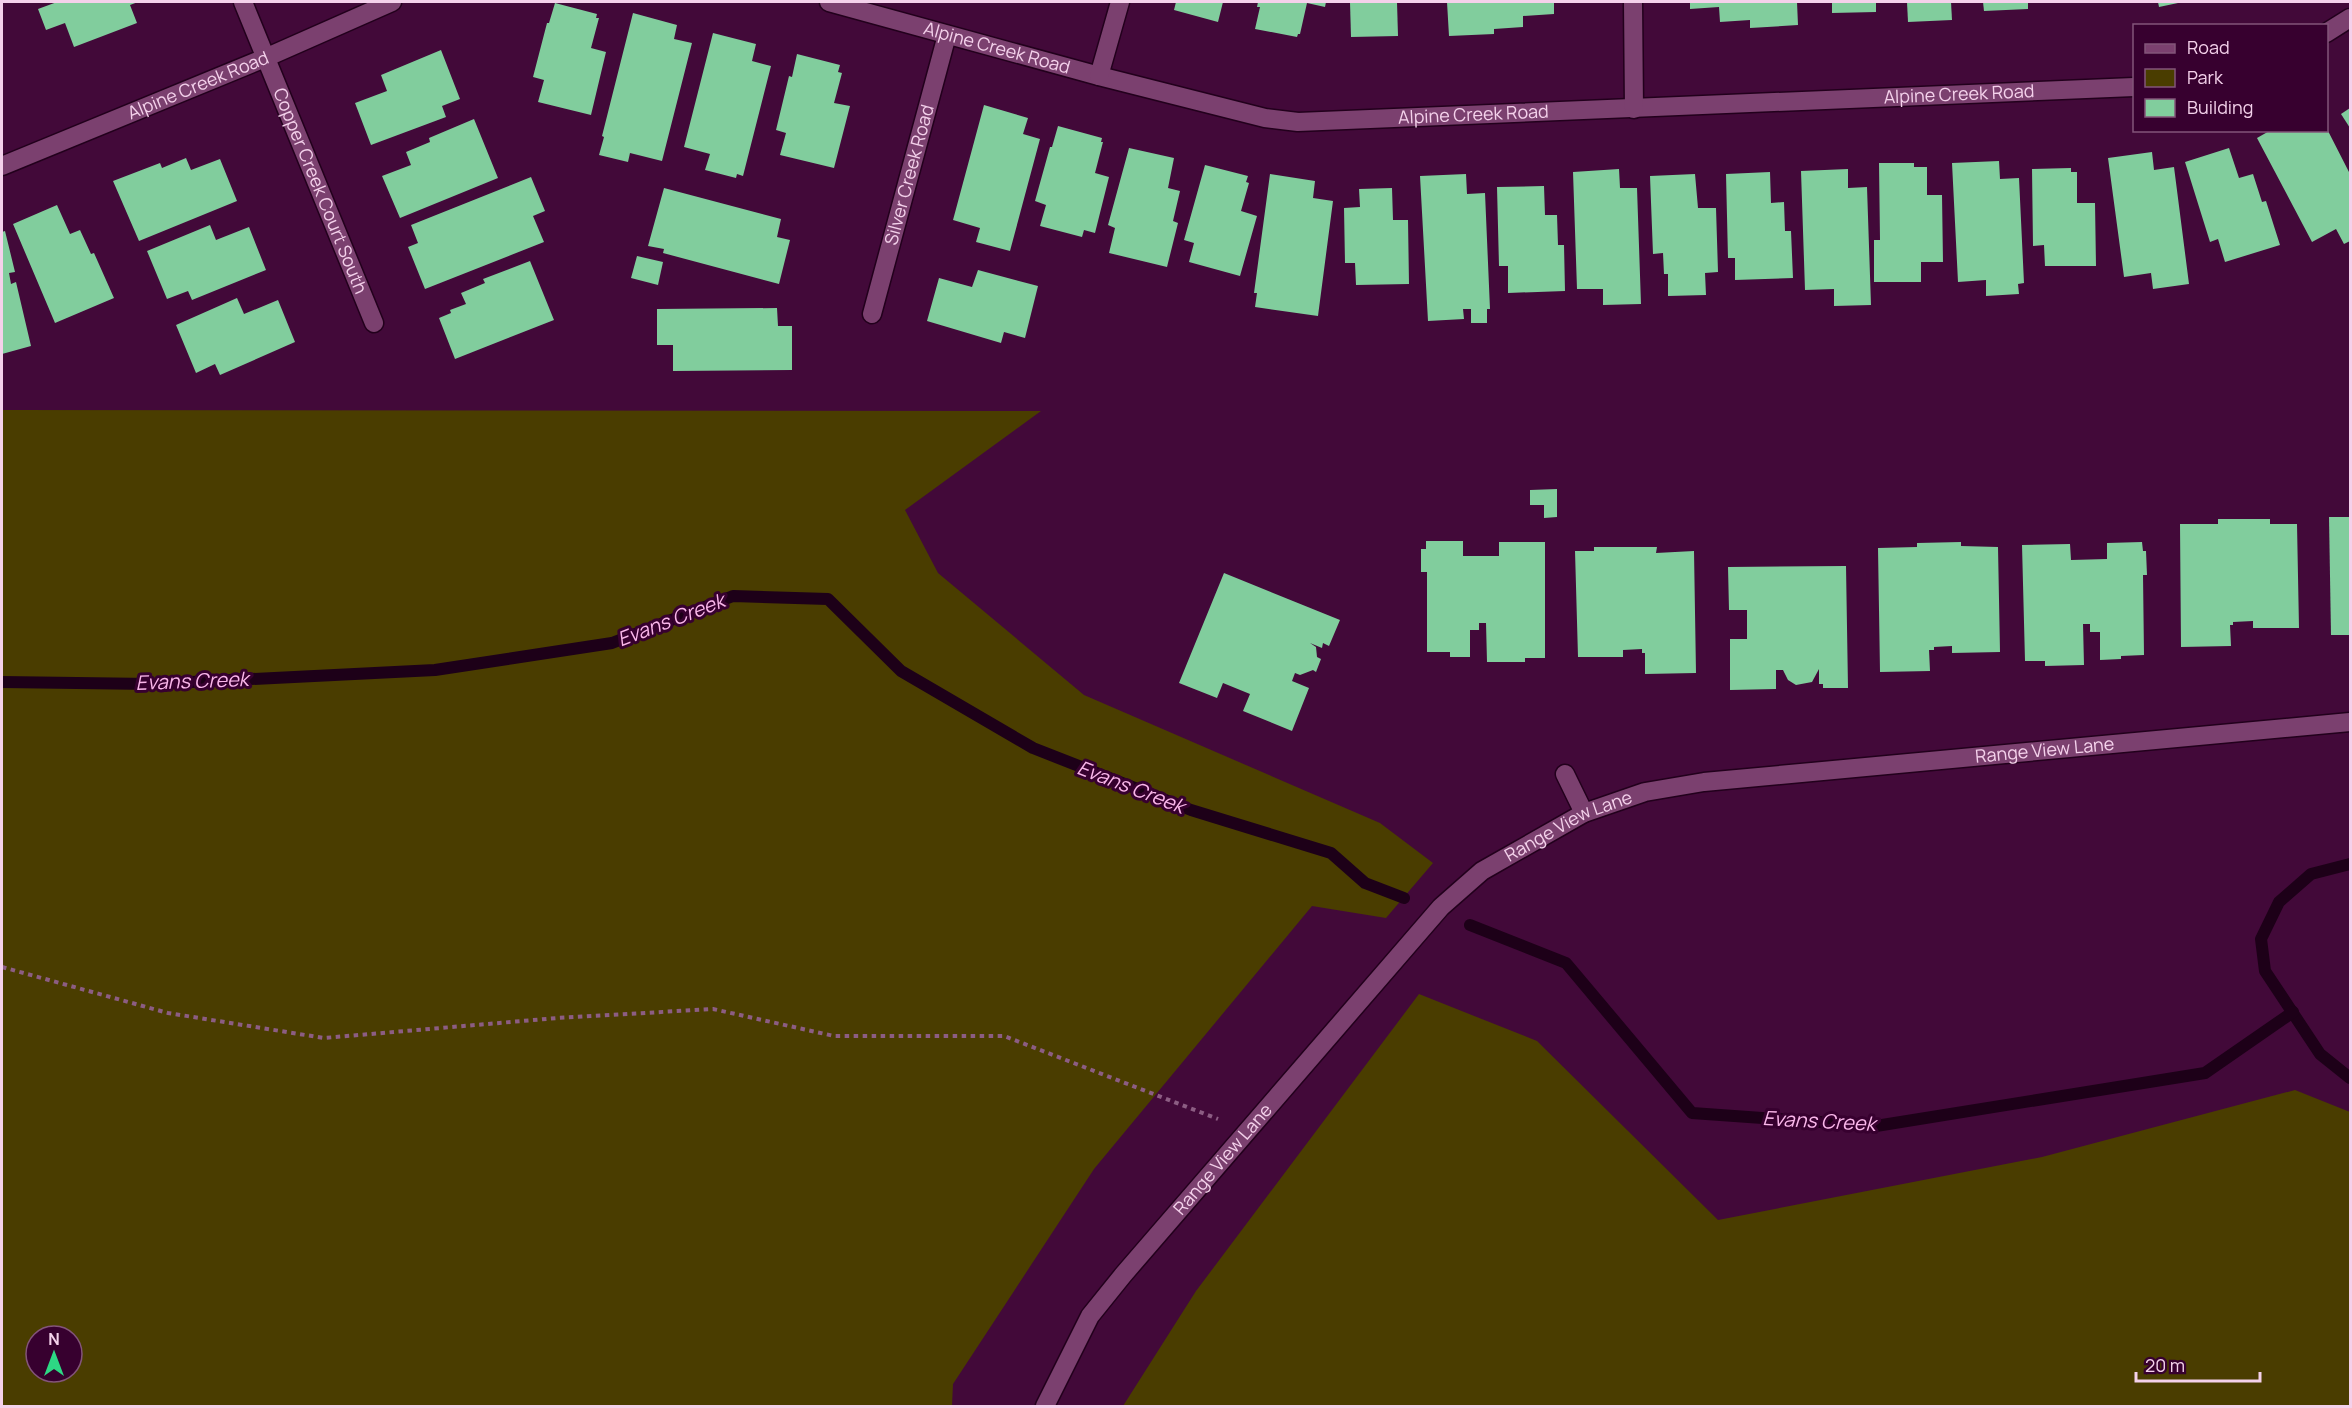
<svg xmlns="http://www.w3.org/2000/svg" width="2352" height="1408" font-family="Manrope,sans-serif">
<rect width="100%" height="100%" fill="#420939"/>
<g fill="#4a3d00" fill-rule="evenodd">
<path d="M2 410 1041 411 905 510 938 573 1084 695 1380 823 1433 863 1386 918 1312 906 1094 1169 953 1384 952 1406H2ZM36 1336H72V1372H36Z"/>
<polygon points="1419,994 1537,1041 1718,1220 2042,1157 2295,1090 2350,1112 2350,1406 1123,1406 1196,1291"/>
</g>
<g fill="none" stroke-linecap="round" stroke-linejoin="round">
<g stroke="#1d0018" stroke-width="12">
<polyline points="2,682 151,684 435,670 612,643 733,596 828,599 901,671 1033,748 1191,810 1331,853 1365,883 1404,898"/>
<polyline points="2350,864 2311,874 2279,902 2261,939 2265,971 2320,1054 2350,1078"/>
<polyline points="1470,925 1566,963 1692,1113 1876,1126 2205,1073 2293,1012"/>
</g>
</g>
<g fill="#81cd9d">
<polygon points="57,2 138,2 130,5 137,23 74,47 65,23 46,30 38,9"/>
<polygon points="1176,2 1223,2 1218,22 1174,10"/>
<polygon points="1258,2 1326,2 1325,7 1307,3 1300,34 1298,34 1297,37 1255,29 1260,7 1257,7"/>
<polygon points="1350,2 1397,2 1398,36 1351,37"/>
<polygon points="1447,2 1554,2 1554,14 1523,16 1523,27 1494,29 1494,34 1449,36"/>
<polygon points="1690,2 1797,2 1798,25 1750,28 1750,20 1720,22 1719,7 1690,9"/>
<polygon points="1832,2 1876,2 1876,12 1832,13"/>
<polygon points="1907,2 1951,2 1952,20 1908,22"/>
<polygon points="1983,2 2028,2 2028,9 1984,11"/>
<polygon points="2158,2 2178,2 2178,3 2159,7"/>
<polygon points="555,3 597,14 596,18 599,18 591,48 606,52 591,115 538,102 544,80 533,77 547,23 549,23"/>
<polygon points="633,13 677,25 674,39 692,43 662,161 630,153 628,162 599,155 604,137 602,136"/>
<polygon points="713,33 756,44 752,61 771,66 743,176 737,174 736,178 705,170 710,154 684,147"/>
<polygon points="441,50 460,99 442,106 446,117 371,145 355,103 387,91 381,75"/>
<polygon points="797,54 840,65 838,72 842,73 834,103 850,106 834,168 780,155 786,133 776,130 789,76 792,77"/>
<polygon points="984,105 1028,118 1023,134 1040,139 1010,251 976,242 980,228 953,220"/>
<polygon points="2350,108 2350,128 2341,114"/>
<polygon points="474,119 498,178 400,218 382,176 411,165 406,152 430,142 429,138"/>
<polygon points="1058,126 1102,138 1101,142 1103,142 1095,173 1109,177 1095,233 1084,230 1082,237 1040,226 1046,205 1035,201 1050,147 1052,147"/>
<polygon points="2326,127 2350,174 2350,241 2344,244 2336,229 2312,242 2257,138 2271,130 2326,130"/>
<polygon points="1129,148 1174,158 1168,188 1180,191 1173,221 1178,223 1167,267 1109,253 1115,228 1108,225"/>
<polygon points="2229,148 2239,178 2253,174 2262,202 2266,201 2280,245 2225,262 2218,239 2210,242 2185,162"/>
<polygon points="2152,152 2154,170 2174,167 2189,284 2153,289 2151,273 2124,277 2108,158"/>
<polygon points="186,158 191,170 220,159 237,201 139,241 113,181 160,163 162,168"/>
<polygon points="1999,161 2000,179 2019,178 2024,283 2018,284 2019,294 1986,296 1986,280 1958,282 1952,163"/>
<polygon points="1879,163 1914,163 1914,167 1927,167 1927,195 1942,195 1943,262 1921,262 1921,282 1874,282 1874,240 1880,240"/>
<polygon points="1205,165 1248,176 1246,182 1249,183 1241,211 1257,216 1240,276 1189,262 1194,243 1184,240"/>
<polygon points="2071,168 2071,172 2077,172 2077,203 2095,203 2096,266 2045,266 2044,245 2033,246 2032,169"/>
<polygon points="1619,169 1620,188 1637,188 1641,304 1603,305 1603,289 1577,289 1573,172"/>
<polygon points="1848,169 1848,188 1867,187 1871,305 1834,306 1834,289 1805,290 1801,171"/>
<polygon points="1770,172 1771,203 1784,202 1785,231 1791,231 1793,278 1735,280 1735,258 1728,258 1726,174"/>
<polygon points="1270,174 1315,181 1313,198 1333,201 1318,316 1255,307 1257,293 1254,293"/>
<polygon points="1466,174 1467,194 1485,193 1490,309 1487,309 1487,323 1471,323 1471,309 1463,309 1464,319 1428,321 1420,176"/>
<polygon points="1695,174 1698,208 1716,208 1718,272 1705,273 1706,295 1668,296 1668,274 1664,274 1663,253 1653,254 1650,176"/>
<polygon points="531,177 545,211 533,216 544,242 425,289 408,247 418,243 411,225"/>
<polygon points="1544,186 1545,215 1557,215 1558,245 1564,245 1565,291 1508,293 1508,266 1499,266 1497,187"/>
<polygon points="664,188 781,219 777,237 790,240 779,284 663,253 664,249 648,246"/>
<polygon points="1392,188 1393,220 1408,220 1409,284 1356,285 1355,263 1345,263 1344,208 1360,207 1359,189"/>
<polygon points="57,205 70,234 80,230 91,254 94,253 114,298 55,323 13,224"/>
<polygon points="210,225 216,240 249,227 266,270 192,300 188,291 167,299 147,251"/>
<polygon points="5,231 15,272 9,273 11,284 16,282 31,346 2,354 2,232"/>
<polygon points="637,256 663,262 658,285 631,278"/>
<polygon points="530,261 554,320 455,359 439,318 451,313 450,310 466,304 461,293 485,283 483,279"/>
<polygon points="978,270 1038,286 1025,338 1004,332 1001,343 927,321 939,278 972,287"/>
<polygon points="237,298 244,314 278,300 295,342 220,375 215,364 196,373 176,325"/>
<polygon points="777,308 778,326 792,326 792,370 673,371 673,345 657,345 657,309"/>
<polygon points="1557,489 1557,517 1544,518 1544,505 1530,505 1530,490"/>
<polygon points="2329,517 2350,517 2350,635 2331,635"/>
<polygon points="2218,519 2270,519 2270,524 2297,524 2299,628 2253,628 2253,621 2233,622 2233,625 2230,625 2231,646 2181,647 2180,524 2218,524"/>
<polygon points="1426,541 1463,541 1463,556 1499,556 1499,542 1545,542 1545,658 1525,658 1525,662 1487,662 1486,623 1479,623 1479,630 1470,630 1470,657 1450,657 1450,652 1427,652 1427,572 1421,572 1421,549 1426,549"/>
<polygon points="1961,542 1961,546 1998,547 2000,652 1952,653 1952,646 1934,647 1934,650 1929,650 1930,671 1880,672 1878,548 1917,547 1917,543"/>
<polygon points="2142,542 2143,551 2146,551 2147,575 2143,575 2144,655 2121,656 2121,659 2100,660 2100,632 2090,632 2090,624 2083,624 2084,665 2045,666 2045,661 2025,661 2022,545 2070,544 2071,560 2107,559 2107,543"/>
<polygon points="1594,547 1657,547 1656,553 1694,551 1696,673 1645,674 1645,653 1642,653 1642,649 1623,650 1623,657 1578,657 1575,551 1594,551"/>
<polygon points="1846,566 1848,688 1823,688 1823,684 1819,684 1819,669 1812,682 1796,685 1788,680 1783,670 1776,670 1776,689 1730,690 1730,639 1747,639 1747,610 1729,610 1728,567"/>
<polygon points="1224,573 1340,620 1329,646 1323,643 1322,648 1310,643 1316,647 1317,657 1321,659 1316,672 1313,670 1300,675 1295,673 1292,681 1309,688 1292,731 1243,711 1250,694 1223,683 1217,698 1179,683"/>
</g>
<g fill="none" stroke-linecap="round" stroke-linejoin="round">
<defs>
<polyline id="lane" points="1565,774 1584,813"/>
<g id="street">
<path id="s1" d="M243 2 374 323"/>
<path id="s2" d="M829 2 1099 76 1265 118 1298 122 2134 87"/>
<polyline points="1633,2 1634,109"/>
<polyline points="2326,33 2350,18"/>
<polyline points="1099,76 1120,2"/>
<path id="s3" d="M2 166 265 58 392 2"/>
<path id="s4" d="M872 314 947 35"/>
<path id="s5" d="M1045 1406 1090 1316 1123 1275 1441 907 1482 871 1584 813 1645 792 1704 782 2350 722"/>
</g>
</defs>
<use href="#lane" stroke="#22001c" stroke-width="21"/>
<use href="#street" stroke="#22001c" stroke-width="21"/>
<polyline stroke="#8c5d83" stroke-width="4" stroke-dasharray="4.5 4.5" stroke-linecap="butt" points="2,967 168,1013 324,1038 557,1018 713,1009 834,1036 1004,1036 1218,1119"/>
<use href="#lane" stroke="#7b406f" stroke-width="18"/>
<use href="#street" stroke="#7b406f" stroke-width="18"/>
</g>
<g text-anchor="middle" stroke-width="6" stroke-linejoin="round" paint-order="stroke">
<g font-size="18" fill="#f4d1eb" stroke="#37002f">
<text dy="6" stroke="none"><textPath href="#s2" startOffset="174">Alpine Creek Road</textPath></text>
<text dy="6" stroke="none"><textPath href="#s3" startOffset="212">Alpine Creek Road</textPath></text>
<text dy="6" stroke="none"><textPath href="#s2" startOffset="1146">Alpine Creek Road</textPath></text>
<text dy="6" stroke="none"><textPath href="#s2" startOffset="660">Alpine Creek Road</textPath></text>
<text dy="6" stroke="none"><textPath href="#s4" startOffset="144">Silver Creek Road</textPath></text>
<text dy="6" stroke="none"><textPath href="#s1" startOffset="204">Copper Creek Court South</textPath></text>
<text dy="6" stroke="none"><textPath href="#s5" startOffset="1278">Range View Lane</textPath></text>
<text dy="6" stroke="none"><textPath href="#s5" startOffset="792">Range View Lane</textPath></text>
<text dy="6" stroke="none"><textPath href="#s5" startOffset="306">Range View Lane</textPath></text>
</g>
<g font-size="20" font-style="italic" fill="#fab6ea" stroke="#37002f">
<text transform="translate(671 620) rotate(-21)" y="7">Evans Creek</text>
<text transform="translate(192 681) rotate(-2)" y="7">Evans Creek</text>
<text transform="translate(1131 787) rotate(21)" y="7">Evans Creek</text>
<text transform="translate(1819 1121) rotate(3)" y="7">Evans Creek</text>
</g>
</g>
<rect width="2352" height="1408" fill="none" stroke="#f4d1eb" stroke-width="6"/>
<rect x="2133" y="24" width="195" height="108" fill="#37002f" stroke="#83547a" stroke-width="1.5"/>
<rect x="2145" y="44" width="30" height="9" fill="#7b406f" stroke="#83547a" stroke-width="1.5"/>
<text x="2187" y="54" font-size="18" fill="#f4d1eb">Road</text>
<rect x="2145" y="69" width="30" height="18" fill="#4a3d00" stroke="#83547a" stroke-width="1.5"/>
<text x="2187" y="84" font-size="18" fill="#f4d1eb">Park</text>
<rect x="2145" y="99" width="30" height="18" fill="#81cd9d" stroke="#83547a" stroke-width="1.5"/>
<text x="2187" y="114" font-size="18" fill="#f4d1eb">Building</text>
<g transform="translate(54 1354)"><circle r="28" fill="#37002f" stroke="#83547a" stroke-width="1.5"/>
<path d="M0-4.5L10 22L0 15L-10 22Z" fill="#2dd884"/>
<text y="-9" font-size="16" font-weight="bold" text-anchor="middle" fill="#f4d1eb">N</text>
</g>
<path d="M2136 1372v9h124v-9" fill="none" stroke="#f4d1eb" stroke-width="3"/>
<text x="2145" y="1372" font-size="18" fill="#f4d1eb" stroke="#37002f" stroke-width="4.5" paint-order="stroke">20 m</text>
</svg>
